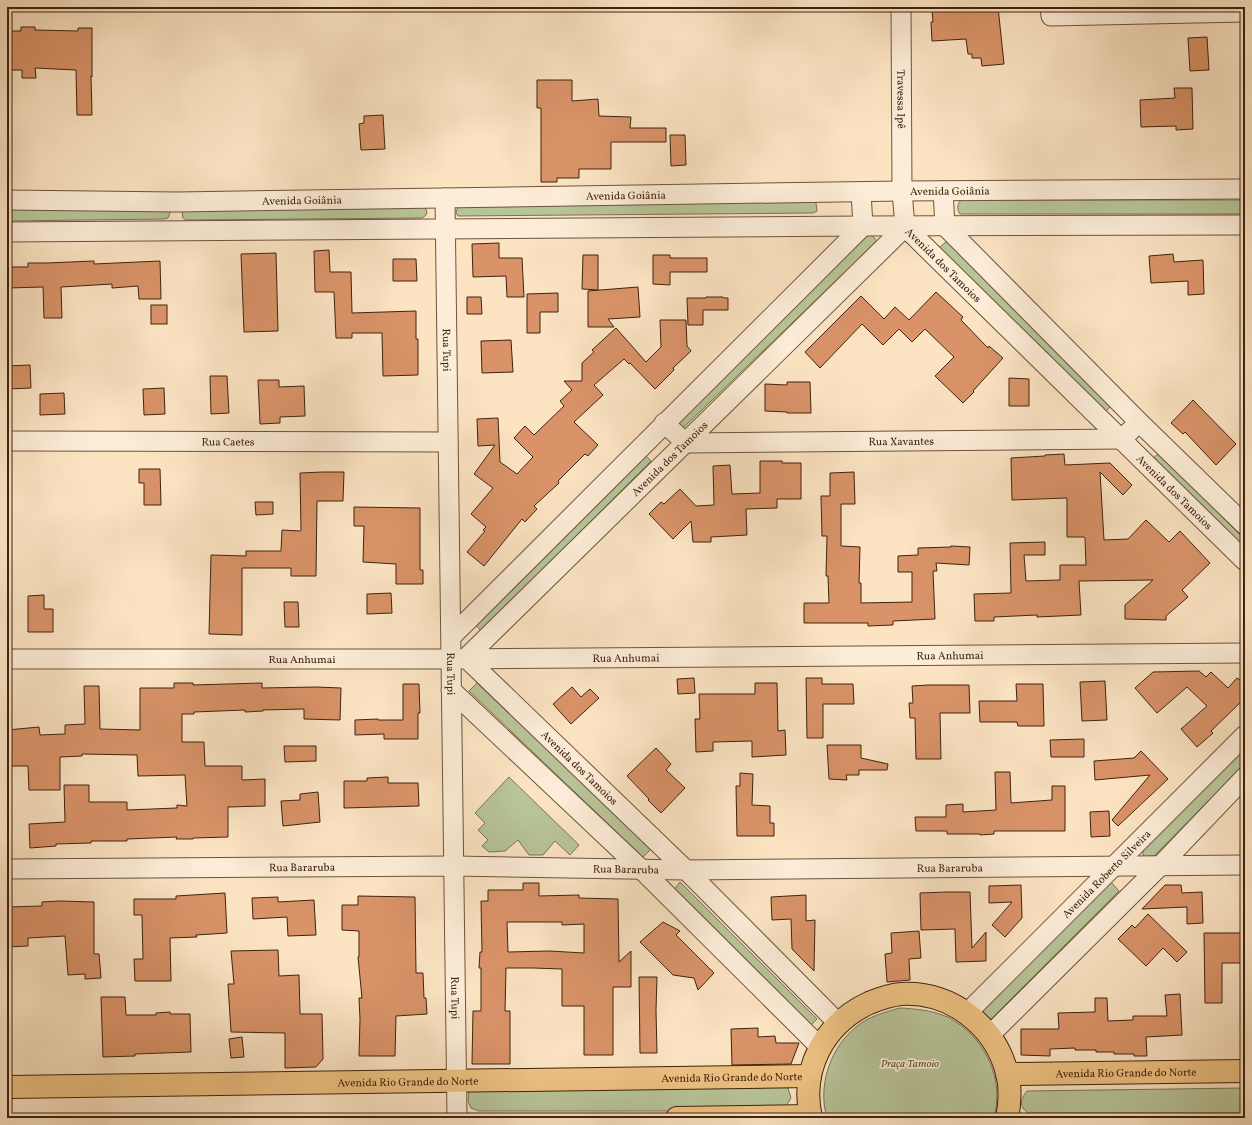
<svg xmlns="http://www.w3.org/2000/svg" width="1252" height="1125" font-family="Vollkorn,serif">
<rect width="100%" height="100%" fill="#fce4c3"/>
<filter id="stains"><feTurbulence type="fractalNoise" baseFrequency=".005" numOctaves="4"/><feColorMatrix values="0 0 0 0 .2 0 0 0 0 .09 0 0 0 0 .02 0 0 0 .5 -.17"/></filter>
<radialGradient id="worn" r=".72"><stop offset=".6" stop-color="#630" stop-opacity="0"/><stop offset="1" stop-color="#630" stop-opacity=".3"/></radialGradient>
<g fill="#b8c599" stroke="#7b7454">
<path d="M965 200H1245V214H960C957 209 957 206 960 201Z"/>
<polygon points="814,201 816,203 817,211 813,213 458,216 456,213 458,206"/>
<polygon points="423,206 426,209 427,213 425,216 422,218 186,220 183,218 182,212 186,208"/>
<polygon points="7,208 169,208 170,213 168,218 164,219 7,221"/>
<polygon points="870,233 877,241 681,430 674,422"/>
<polygon points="948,240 1115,402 1106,411 939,248"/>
<polygon points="643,453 651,461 481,631 474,623"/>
<polygon points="1159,453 1245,540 1245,558 1149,462"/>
<polygon points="477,683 651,849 643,857 469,691"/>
<polygon points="1245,745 1245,764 1152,858 1146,858 1143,855 1143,849"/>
<polygon points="509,777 579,845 570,855 555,841 543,855 529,855 518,840 505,851 489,852 482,846 488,840 478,830 485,823 475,813"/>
<polygon points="680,882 817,1019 810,1026 673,891"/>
<polygon points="1111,882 1119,891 990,1020 982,1011"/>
<path d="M900 1008C916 1009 930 1010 945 1016 949 1017 952 1020 956 1022 987 1042 1004 1081 994 1118H827C816 1082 834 1037 868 1019 878 1014 889 1011 900 1008Z"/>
<polygon points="779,1084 788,1088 791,1098 783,1111 479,1111 471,1108 468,1101 469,1090"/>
<path d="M1245 1088V1113H1028C1019 1106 1020 1100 1027 1091Z"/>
</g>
<g fill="#da9369" stroke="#3e230e" fill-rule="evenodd">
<polygon points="985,7 998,7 1004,64 982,66 981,58 972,58 972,54 968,54 966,39 932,41 931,22 933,22 932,10"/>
<polygon points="21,27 35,27 35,30 78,31 78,28 92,28 92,77 91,76 92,115 77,115 76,70 35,68 36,78 22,78 22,70 8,70 9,31 21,31"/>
<polygon points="1207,37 1209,70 1190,71 1188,38"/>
<polygon points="537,80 572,80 572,101 598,99 599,116 631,117 630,128 666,128 666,142 611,142 611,169 579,169 579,178 557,178 557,182 541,182 541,108 537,108"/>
<polygon points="1174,88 1192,88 1193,129 1176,130 1176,126 1141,127 1140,100 1175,98"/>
<polygon points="383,115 385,149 361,150 359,124 364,123 364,116"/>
<polygon points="670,135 685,135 686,165 671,166"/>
<polygon points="499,243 499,258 522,258 524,297 507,297 506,276 473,277 472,244"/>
<polygon points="329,250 330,272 351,272 352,313 416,311 416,339 418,339 418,375 383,376 382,333 352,333 352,338 336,338 334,292 315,292 314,251"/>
<polygon points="276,253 278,331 244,332 241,254"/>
<polygon points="1173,254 1174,262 1203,260 1204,294 1188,295 1188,281 1151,283 1149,256"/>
<polygon points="583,255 598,255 598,290 582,289"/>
<polygon points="653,255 670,255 670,258 707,258 707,272 670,272 670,285 653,284"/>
<polygon points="393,259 416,259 417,281 393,281"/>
<polygon points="94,261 94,264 160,261 161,299 139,299 138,286 112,288 112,284 61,287 62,318 44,318 43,287 7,288 7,267 28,267 28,263 47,263"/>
<polygon points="638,287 640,317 608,319 614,327 588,327 588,291"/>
<polygon points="936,292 963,317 961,320 988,348 989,346 1003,358 973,391 974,392 963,403 935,376 954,357 925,329 912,342 899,329 883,345 862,324 820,368 805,352 861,296 884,319 895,307 909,320"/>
<polygon points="558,293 558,312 540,312 540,333 527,333 527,294"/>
<polygon points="467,297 481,297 482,314 467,314"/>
<polygon points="706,297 723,297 724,298 728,298 728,310 703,310 703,325 688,325 687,298 706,298"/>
<rect x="151" y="305" width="16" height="19"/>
<polygon points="660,320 686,320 687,346 691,351 673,368 674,370 655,389 630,363 629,364 624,359 594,385 603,395 574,422 598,445 588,456 585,454 558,481 559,483 534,506 537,509 525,522 522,519 484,566 467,552 485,531 483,530 486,527 471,514 493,488 474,474 495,445 478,446 477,419 498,418 500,462 517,474 533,457 514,438 525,426 534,435 564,406 560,401 572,390 564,381 582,381 582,363 594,352 592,350 616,328 646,362 661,347"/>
<polygon points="511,340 513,372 482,373 481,341"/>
<polygon points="30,365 31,388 8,389 7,366"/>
<polygon points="210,376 227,376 229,413 211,414"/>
<polygon points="1009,378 1029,379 1029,406 1009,406"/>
<polygon points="258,380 279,380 279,387 304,386 305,416 280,417 280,423 260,424"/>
<polygon points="787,382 810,382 811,413 787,413 787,412 765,411 765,384 787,385"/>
<polygon points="164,388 165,414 144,415 143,389"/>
<polygon points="64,393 65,414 40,415 40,394"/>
<polygon points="1193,400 1236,444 1216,465 1185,432 1183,434 1171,423"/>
<polygon points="1064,454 1065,465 1110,463 1132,485 1123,495 1100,472 1104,540 1128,539 1146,520 1169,542 1180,531 1210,563 1182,590 1188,597 1166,616 1166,620 1125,619 1125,605 1153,580 1079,581 1081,615 1037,617 1037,615 994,617 994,621 975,621 974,594 1011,593 1010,543 1045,542 1045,555 1024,555 1026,581 1060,580 1060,565 1086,565 1085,538 1084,537 1067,537 1067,498 1012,500 1011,458 1045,456 1045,455"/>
<polygon points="760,461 782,461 782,463 801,463 801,499 777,499 777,508 746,509 747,535 711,537 711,542 693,542 691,521 673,539 649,514 661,502 664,504 680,489 696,506 714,505 713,466 730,465 732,494 760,493"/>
<polygon points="139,469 160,469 161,505 144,505 144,483 139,483"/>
<polygon points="323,472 344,472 343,501 317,501 316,576 291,576 291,568 242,568 242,635 209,634 211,555 246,556 246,551 281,551 282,530 300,531 301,530 300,473"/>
<polygon points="854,472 855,504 841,504 841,546 860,547 859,583 861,583 861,603 912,602 912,572 898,572 898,556 918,555 918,548 951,547 951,546 970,547 969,565 936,563 937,571 933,571 935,619 893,621 893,625 868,626 868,623 804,623 804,603 829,603 828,576 826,576 827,536 822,536 821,496 830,496 830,473"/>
<polygon points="255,502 273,502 273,514 256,515"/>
<polygon points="354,507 420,508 420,570 423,570 423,584 396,584 396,564 363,562 364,526 354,526"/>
<polygon points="391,593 392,613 367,614 367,594"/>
<polygon points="44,595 44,609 53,609 53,632 28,632 28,596"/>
<polygon points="284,602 298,602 299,627 285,627"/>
<polygon points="1199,671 1206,677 1211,672 1228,688 1237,678 1245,683 1245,698 1211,731 1213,733 1197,747 1181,729 1207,706 1187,687 1157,713 1135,688 1153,672"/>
<polygon points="694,678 695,693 678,694 677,679"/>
<polygon points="806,678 822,678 822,684 853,684 854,704 823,704 823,738 807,738"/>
<polygon points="1105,681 1107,720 1082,721 1080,682"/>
<polygon points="174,683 193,683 193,685 262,683 262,688 316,687 341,688 340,720 304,719 304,709 263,710 263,711 245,712 245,710 194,712 194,714 182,714 182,742 204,742 205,766 242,766 242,780 265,779 265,806 228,807 228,837 193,838 193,839 176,839 177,837 127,839 127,841 91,841 91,843 56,844 56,846 30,848 29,824 65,822 64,785 89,785 89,802 127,802 127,810 177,808 177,805 187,806 185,775 138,776 137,755 82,754 82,756 60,757 60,790 29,790 28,766 7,766 7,730 39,727 40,735 65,734 65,725 85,724 84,686 99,686 100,729 140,730 140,688 174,688"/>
<polygon points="755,683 777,683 778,731 785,730 786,755 752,757 752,741 713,742 713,751 696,752 695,719 700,719 699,694 755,694"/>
<polygon points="403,684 419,684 420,713 418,713 418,739 384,739 384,734 355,735 355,720 378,719 378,720 403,720"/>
<polygon points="1016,684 1043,684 1044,726 1018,726 1017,722 980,722 979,701 1017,701"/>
<polygon points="928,685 969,685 970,713 940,713 941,759 916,759 915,718 910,718 909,703 913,703 912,686"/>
<polygon points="572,687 581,697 590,689 599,698 571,724 553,704"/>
<polygon points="1084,739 1084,757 1051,757 1050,740"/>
<polygon points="827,745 861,745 861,758 888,764 887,770 859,770 859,775 846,775 847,780 829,779"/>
<polygon points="284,746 316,746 316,761 285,762"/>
<polygon points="656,748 671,764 666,770 685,788 661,813 648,800 649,799 627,776"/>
<polygon points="1141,751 1168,779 1118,826 1112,820 1150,775 1095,780 1094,761 1134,758"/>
<polygon points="995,772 1010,772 1011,803 1052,800 1052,786 1065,786 1065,831 994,831 994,834 980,835 980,834 947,834 947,831 916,831 915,817 946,817 946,805 963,804 963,812 996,810"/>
<polygon points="740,773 753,774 752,805 770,806 770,823 774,823 774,836 737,836 736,786 740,786"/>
<polygon points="388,777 388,783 418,783 419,806 344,808 344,781 367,781 367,778"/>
<polygon points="318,792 320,822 283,826 281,801 300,800 300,794"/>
<polygon points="1109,811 1110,836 1091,837 1090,812"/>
<path d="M523 883H539V896L579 895V898L618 899 619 962 631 951V987H613V1055H584V1006H562V969L533 968H506L505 1011H510V1064H472L473 1011H481V968H479L480 952H482L481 901H488V890H523ZM507 922H562V925L584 924V953L550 951 508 952Z"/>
<polygon points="1021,885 1022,918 1005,937 992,925 1012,902 989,903 989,886"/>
<polygon points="1165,885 1181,885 1182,893 1202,892 1203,923 1187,924 1187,907 1142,909"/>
<polygon points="946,892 970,892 972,948 986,932 986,961 956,962 955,929 921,930 920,893"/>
<polygon points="225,893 227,933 196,935 197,937 170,938 171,981 135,981 134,959 143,959 142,915 134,915 134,899 176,899 176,896"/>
<polygon points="806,895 806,921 815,920 814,971 792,949 791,919 772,920 771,897"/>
<polygon points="358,896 415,897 416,973 423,973 424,998 426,998 427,1014 396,1016 395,1056 359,1056 360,1019 359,998 362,998 358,957 359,957 359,931 342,930 342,905 358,905"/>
<polygon points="278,897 278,902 314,900 316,935 288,936 287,917 253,919 252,898"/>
<polygon points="60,901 94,902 94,954 99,954 101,978 85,979 85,974 68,975 65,936 28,938 28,946 7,947 7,907 42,906 42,902"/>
<polygon points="1148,914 1187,952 1177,962 1163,948 1146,966 1118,939 1132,925 1135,928"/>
<polygon points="663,922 680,931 676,935 714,973 698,990 694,978 673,975 640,942"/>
<polygon points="919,931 921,958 909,959 910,980 887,982 885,954 892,953 891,933"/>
<polygon points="1204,933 1245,933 1245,963 1222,963 1222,1003 1205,1003"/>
<polygon points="278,950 279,976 299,975 300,1014 322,1014 323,1059 316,1067 285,1068 285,1033 231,1032 228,984 234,984 231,951"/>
<polygon points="639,977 657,977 656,1010 657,1053 640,1053"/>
<polygon points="1180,994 1182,1035 1146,1037 1147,1056 1134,1056 1134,1054 1114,1054 1114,1052 1096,1052 1096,1050 1075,1050 1075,1048 1050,1049 1050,1056 1021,1055 1021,1029 1059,1029 1058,1013 1095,1012 1095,998 1107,998 1108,1021 1133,1020 1133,1016 1167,1016 1165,995"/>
<polygon points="101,997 125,997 126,1015 156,1015 156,1013 170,1012 170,1014 190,1014 191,1052 135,1054 135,1056 103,1057"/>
<polygon points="758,1028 758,1037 775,1036 776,1043 799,1043 791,1064 732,1065 731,1029"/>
<polygon points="242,1037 244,1057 231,1058 229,1039"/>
</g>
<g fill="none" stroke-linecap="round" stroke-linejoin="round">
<defs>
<g id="minor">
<path id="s1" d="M901 7 902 191 905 227"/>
<polyline points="1050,7 1051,16 1245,12"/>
<polyline points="943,191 945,226 1139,422 1245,525"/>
<path id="s2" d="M445 198 457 1118"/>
<path id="s3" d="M7 200 177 202 902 191 1245 189"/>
<path id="s4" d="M905 227 1245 561"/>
<polyline points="7,232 863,226 1245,225"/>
<path id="s5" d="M664 423 686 443 1122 439 1139 422"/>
<path id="s6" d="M7 441 448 442"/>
<polyline points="451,637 863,226 861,192"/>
<path id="s7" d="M466 658 905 227"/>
<path id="s8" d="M466 658 686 870 838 1023"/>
<path id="s9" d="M7 659H451L1245 653"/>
<polyline points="451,690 642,870 820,1047"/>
<path id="s10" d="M7 869 454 866 686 870 1245 865"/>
<path id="s11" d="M967 1013 1245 735"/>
<polyline points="990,1035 1160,866 1245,777"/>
</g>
<g id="major">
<path id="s12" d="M1007 1074 1245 1071"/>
<path id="s13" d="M7 1087 810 1076"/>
<polyline points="677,1118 811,1116"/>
<path d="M811 1118C800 1069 824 1024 869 1003 879 999 890 995 901 994 950 991 995 1025 1007 1073 1011 1088 1010 1103 1007 1118"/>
</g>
</defs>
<use href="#minor" stroke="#6e533b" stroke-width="21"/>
<use href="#major" stroke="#3e230e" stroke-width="24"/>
<use href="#minor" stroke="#fdedd8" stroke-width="19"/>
<use href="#major" stroke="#eec282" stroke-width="22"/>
</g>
<g text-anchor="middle" stroke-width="3.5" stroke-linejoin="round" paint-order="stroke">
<g font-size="11" fill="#3e230e" stroke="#fdedd8">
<text dy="4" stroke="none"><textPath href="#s1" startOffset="92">Travessa Ipê</textPath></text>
<text dy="4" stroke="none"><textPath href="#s3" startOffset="943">Avenida Goiânia</textPath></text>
<text dy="4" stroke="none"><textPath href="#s3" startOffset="619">Avenida Goiânia</textPath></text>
<text dy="4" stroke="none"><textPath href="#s3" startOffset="295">Avenida Goiânia</textPath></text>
<text dy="4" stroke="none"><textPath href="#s4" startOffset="54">Avenida dos Tamoios</textPath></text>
<text dy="4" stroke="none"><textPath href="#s2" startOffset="152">Rua Tupi</textPath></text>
<text dy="4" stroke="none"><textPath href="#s5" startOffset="245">Rua Xavantes</textPath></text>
<text dy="4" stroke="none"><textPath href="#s6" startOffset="221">Rua Caetes</textPath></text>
<text dy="4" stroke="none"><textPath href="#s7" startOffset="285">Avenida dos Tamoios</textPath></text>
<text dy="4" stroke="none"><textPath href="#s4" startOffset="378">Avenida dos Tamoios</textPath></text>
<text dy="4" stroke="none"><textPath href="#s9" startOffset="943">Rua Anhumai</textPath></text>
<text dy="4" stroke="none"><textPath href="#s9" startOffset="619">Rua Anhumai</textPath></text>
<text dy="4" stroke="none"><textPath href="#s9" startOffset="295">Rua Anhumai</textPath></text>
<text dy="4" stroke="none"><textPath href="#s2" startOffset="476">Rua Tupi</textPath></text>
<text dy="4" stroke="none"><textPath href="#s8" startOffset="158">Avenida dos Tamoios</textPath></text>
<text dy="4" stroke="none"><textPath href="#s10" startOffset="295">Rua Bararuba</textPath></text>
<text dy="4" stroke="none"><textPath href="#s10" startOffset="943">Rua Bararuba</textPath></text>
<text dy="4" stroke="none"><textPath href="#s10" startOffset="619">Rua Bararuba</textPath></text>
<text dy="4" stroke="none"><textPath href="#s11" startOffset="197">Avenida Roberto Silveira</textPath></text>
<text dy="4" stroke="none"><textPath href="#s2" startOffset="800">Rua Tupi</textPath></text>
<text dy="4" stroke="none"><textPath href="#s12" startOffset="119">Avenida Rio Grande do Norte</textPath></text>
<text dy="4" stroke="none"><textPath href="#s13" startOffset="725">Avenida Rio Grande do Norte</textPath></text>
<text dy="4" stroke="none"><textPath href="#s13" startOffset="401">Avenida Rio Grande do Norte</textPath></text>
</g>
<g font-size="11" font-style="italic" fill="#5c4c31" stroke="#fdedd8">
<text x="910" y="1067">Praça Tamoio</text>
</g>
</g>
<rect width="1252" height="1125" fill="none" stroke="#fce4c3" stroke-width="24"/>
<rect x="8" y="8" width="1236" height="1109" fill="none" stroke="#3e230e" stroke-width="2"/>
<rect x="12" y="12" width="1228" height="1101" fill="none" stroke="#3e230e"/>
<rect width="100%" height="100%" filter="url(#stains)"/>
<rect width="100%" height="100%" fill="url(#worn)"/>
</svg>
